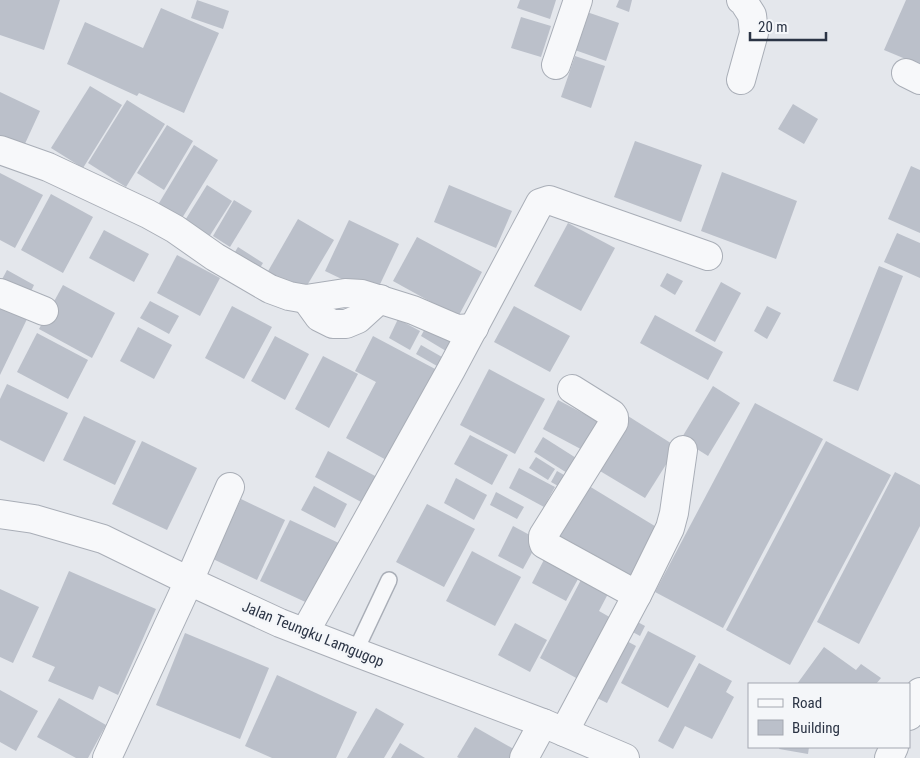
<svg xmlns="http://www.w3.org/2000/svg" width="920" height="758" font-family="'Roboto Condensed',sans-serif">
<rect width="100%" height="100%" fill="#e4e7ec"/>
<g fill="#bbc0ca">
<polygon points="0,0 60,0 44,50 0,35"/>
<polygon points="197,0 229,11 223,29 191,18"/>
<polygon points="520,0 556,0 550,19 517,8"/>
<polygon points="619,0 632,0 629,12 616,7"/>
<polygon points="906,0 920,0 920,65 884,50"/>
<polygon points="161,8 219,33 184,113 139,93 137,96 67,64 85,22 143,48"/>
<polygon points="584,11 619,23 606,61 572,49"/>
<polygon points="521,17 551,26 541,57 511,48"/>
<polygon points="575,56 605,66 591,108 561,97"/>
<polygon points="90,86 122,105 83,168 51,148"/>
<polygon points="0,92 40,111 23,148 0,137"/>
<polygon points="127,100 165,124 126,187 88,163"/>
<polygon points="793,104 818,119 804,144 778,129"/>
<polygon points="167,125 193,141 164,190 137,173"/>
<polygon points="635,141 702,165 681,222 614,197"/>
<polygon points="194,145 218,160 179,223 156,208"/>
<polygon points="911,166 920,170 920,233 888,219"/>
<polygon points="722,172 797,201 776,259 701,231"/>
<polygon points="0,173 43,195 15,248 0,240"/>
<polygon points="207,185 232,201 209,237 184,222"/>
<polygon points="449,185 512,211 496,248 434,222"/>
<polygon points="51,194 93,217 63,273 21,250"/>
<polygon points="234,200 252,211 230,247 213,236"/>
<polygon points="298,219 334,240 302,294 267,273"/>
<polygon points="349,220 399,244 375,295 325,271"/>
<polygon points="568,223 615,248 581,311 534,286"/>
<polygon points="104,230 149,254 134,282 89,258"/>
<polygon points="897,233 920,243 920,278 884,262"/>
<polygon points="417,237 482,272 458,317 393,281"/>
<polygon points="238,247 263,263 255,276 230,260"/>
<polygon points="177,255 220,278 200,316 157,293"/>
<polygon points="879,266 903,276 858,391 833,381"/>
<polygon points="7,270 34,285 26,302 0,283"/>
<polygon points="667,273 683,281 675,295 660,286"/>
<polygon points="721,282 741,293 715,342 695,331"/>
<polygon points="63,285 115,313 92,358 39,329"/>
<polygon points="150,301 179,316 169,334 140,318"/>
<polygon points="0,304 28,317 0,375"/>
<polygon points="232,306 272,327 244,379 205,358"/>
<polygon points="514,306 570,336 550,372 494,342"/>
<polygon points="767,306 781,313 767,339 754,331"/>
<polygon points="655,315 723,352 708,380 640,343"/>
<polygon points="398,319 420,331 410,350 389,338"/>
<polygon points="429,321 455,335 446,351 421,336"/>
<polygon points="138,327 172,345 154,379 120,361"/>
<polygon points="37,333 88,360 68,399 17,372"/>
<polygon points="275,336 309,354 285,400 251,381"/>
<polygon points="373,336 437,370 390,462 346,438 376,382 355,371"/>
<polygon points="421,345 442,357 437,366 416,354"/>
<polygon points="323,356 358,374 329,428 295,409"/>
<polygon points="489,369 545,399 515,454 460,425"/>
<polygon points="7,384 68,413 44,462 0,440 0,399"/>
<polygon points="713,386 740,403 708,456 681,439"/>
<polygon points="558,400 607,426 592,455 543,429"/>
<polygon points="755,403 823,439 723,628 655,592"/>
<polygon points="84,416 136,441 115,485 63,460"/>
<polygon points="628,416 677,447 645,498 595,468"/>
<polygon points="470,435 508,455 492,485 454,464"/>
<polygon points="543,437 584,463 575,478 534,452"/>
<polygon points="142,441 197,468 167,530 112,504"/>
<polygon points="826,441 891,475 790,665 726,630"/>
<polygon points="328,451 377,477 363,503 315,477"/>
<polygon points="536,457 555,469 548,480 529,468"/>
<polygon points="519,468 555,487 544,507 509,488"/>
<polygon points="557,471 573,480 567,491 551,482"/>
<polygon points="895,472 920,485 920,526 859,644 817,622"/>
<polygon points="456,478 487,495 474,520 444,503"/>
<polygon points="314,486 347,504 335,528 301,510"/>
<polygon points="589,486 658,528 629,578 559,536"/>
<polygon points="496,492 524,507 517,519 490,505"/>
<polygon points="241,499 285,520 257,580 213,559"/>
<polygon points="427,504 475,529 444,587 396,562"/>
<polygon points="290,520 343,545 314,606 260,581"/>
<polygon points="513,526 539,540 523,569 498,556"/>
<polygon points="549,550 584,568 566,601 532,583"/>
<polygon points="472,551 521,577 495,626 446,601"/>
<polygon points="69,571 156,609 118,695 99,686 93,700 48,681 55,667 32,657"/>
<polygon points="583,576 610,590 599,611 620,623 587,684 540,658"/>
<polygon points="0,589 39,607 13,663 0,657"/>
<polygon points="634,620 645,626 640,636 629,630"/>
<polygon points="515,623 547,640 530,672 498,655"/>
<polygon points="648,631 696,656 668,708 621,683"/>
<polygon points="185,633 269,668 240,739 156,705"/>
<polygon points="623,639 636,646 607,703 593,696"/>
<polygon points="824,647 856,670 861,664 881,678 876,684 797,684"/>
<polygon points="699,663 732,681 726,692 734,697 712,739 685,726 673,749 658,741"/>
<polygon points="277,675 357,712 336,758 272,758 245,746"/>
<polygon points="0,690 38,711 16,751 0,742"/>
<polygon points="59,698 106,725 88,758 76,758 37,737"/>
<polygon points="376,708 404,724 384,758 347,758"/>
<polygon points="475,727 519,752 515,758 459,758 457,757"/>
<polygon points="400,743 425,758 391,758"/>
<polygon points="780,747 809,747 808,754 779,749"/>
</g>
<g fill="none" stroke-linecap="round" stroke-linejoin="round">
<defs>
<polyline id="service" points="355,652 389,580"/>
<g id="minor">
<polyline points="741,0 743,1 752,15 754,33 741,80"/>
<polyline points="556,65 578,0"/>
<polyline points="906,73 920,80"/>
<polyline points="0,150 48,167 148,214 175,229 215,257 270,289 289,296 306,299 345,293 362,294 413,310 457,329 474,328"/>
<polyline points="0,293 44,311"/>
<polyline points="306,299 319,317 333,324 346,324 358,319 380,299"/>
<polyline points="572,389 612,414 614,417 614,422 543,536 543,541 544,544 637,595"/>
<polyline points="305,632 451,370 540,203 549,200 708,256"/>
<polyline points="564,732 637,595 670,528 674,513 683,450"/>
<polyline points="107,758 189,581 230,487"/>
<polyline points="524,758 543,723"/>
</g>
<g id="tertiary">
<polyline points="0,514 34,519 103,539 189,581 280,623 355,652 543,723 625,758"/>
<polyline points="909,716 920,692"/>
<polyline points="889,758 894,747"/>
</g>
</defs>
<use href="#service" stroke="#a9aeb7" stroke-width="18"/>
<use href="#minor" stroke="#a9aeb7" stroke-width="30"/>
<use href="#tertiary" stroke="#a9aeb7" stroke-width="30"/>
<use href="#service" stroke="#f7f8fa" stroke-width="15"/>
<use href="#minor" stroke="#f7f8fa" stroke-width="28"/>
<use href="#tertiary" stroke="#f7f8fa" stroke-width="28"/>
</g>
<g text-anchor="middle" stroke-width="5" stroke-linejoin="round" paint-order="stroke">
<g font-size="15" fill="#2b3445" stroke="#f4f6f9">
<text transform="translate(313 634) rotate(22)" y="5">Jalan Teungku Lamgugop</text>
</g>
</g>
<rect x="748" y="683" width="162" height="65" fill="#f4f6f9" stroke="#a4a8b1"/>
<rect x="758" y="699" width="25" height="8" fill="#f7f8fa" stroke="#a4a8b1"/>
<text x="792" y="708" font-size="15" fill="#2b3445">Road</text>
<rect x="758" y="720" width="25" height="15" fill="#bbc0ca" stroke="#a4a8b1"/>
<text x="792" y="733" font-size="15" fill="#2b3445">Building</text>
<path d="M750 32v8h76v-8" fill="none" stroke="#2b3445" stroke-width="2.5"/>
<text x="758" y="32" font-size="15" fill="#2b3445" stroke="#f4f6f9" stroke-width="4" paint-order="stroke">20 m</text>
</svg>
